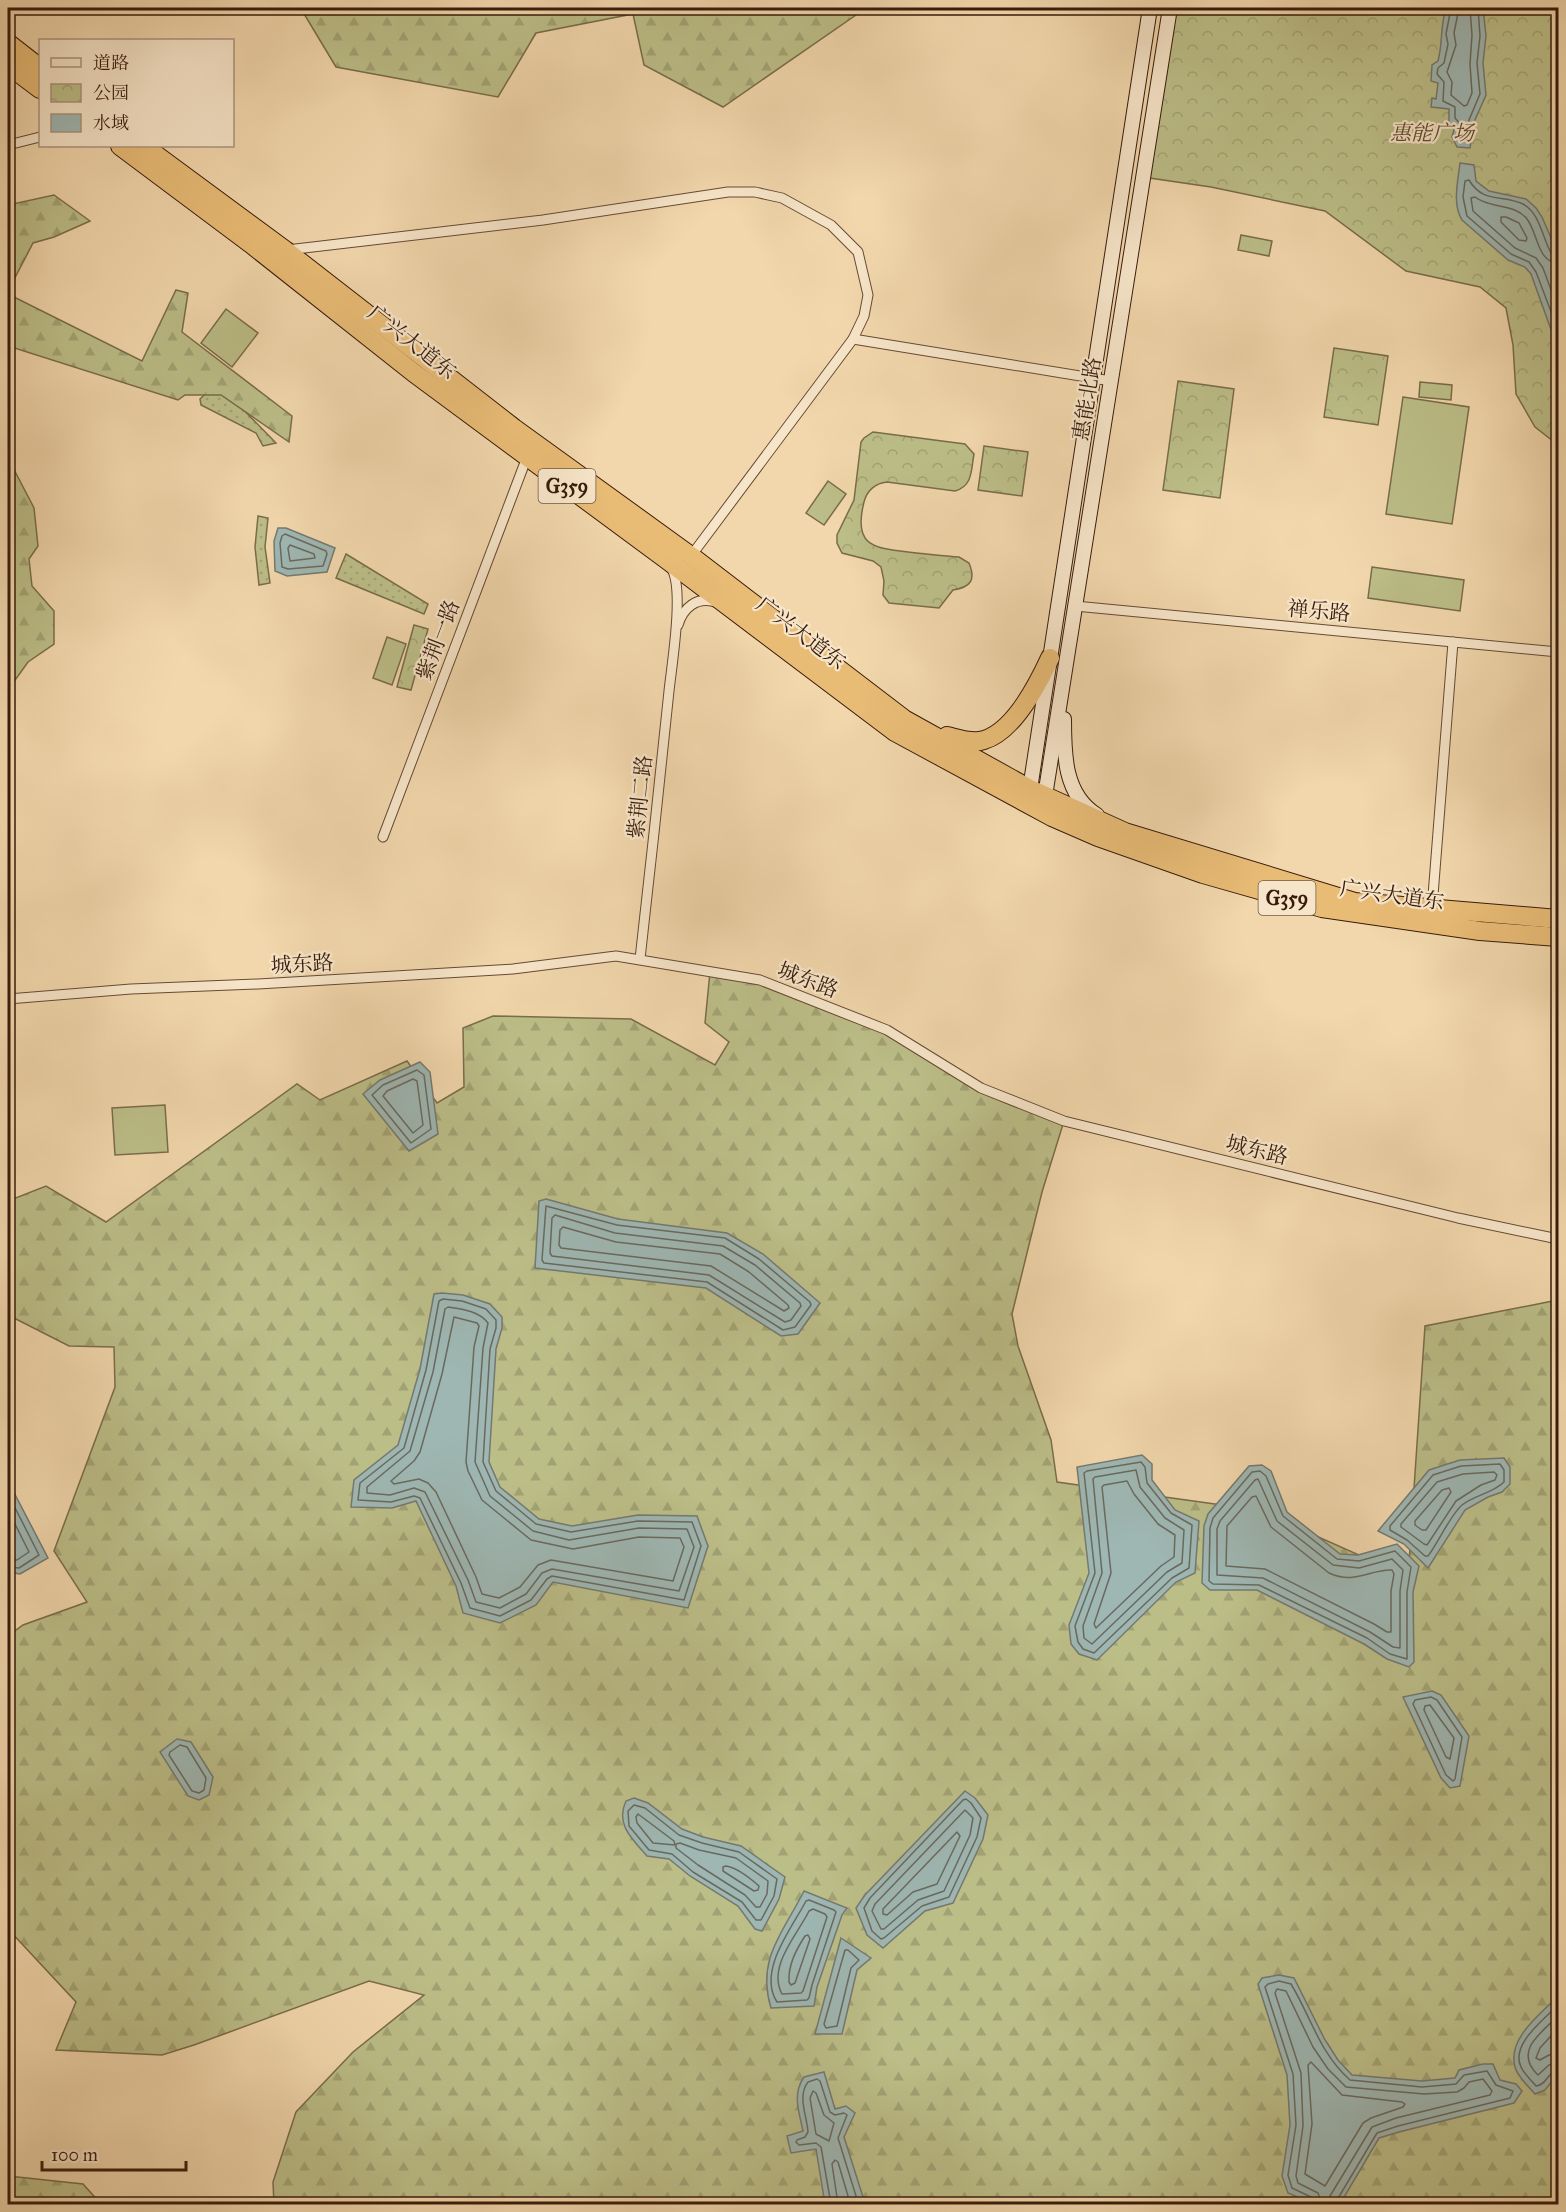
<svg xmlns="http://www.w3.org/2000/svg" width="1566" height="2212" font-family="'IM FELL Great Primer','Noto Serif SC',serif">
<defs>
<pattern id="grass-dots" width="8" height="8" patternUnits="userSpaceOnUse" patternTransform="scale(1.5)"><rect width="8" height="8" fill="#bcbe88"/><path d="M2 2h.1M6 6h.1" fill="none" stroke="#a2a374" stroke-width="1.8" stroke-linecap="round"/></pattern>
<pattern id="forest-firs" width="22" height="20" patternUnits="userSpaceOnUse" patternTransform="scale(1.5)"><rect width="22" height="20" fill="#bcbe88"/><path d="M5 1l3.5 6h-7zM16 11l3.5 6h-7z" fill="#a2a374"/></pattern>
<pattern id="park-crowns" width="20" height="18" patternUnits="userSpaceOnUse" patternTransform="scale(1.5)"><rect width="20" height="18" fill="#bcbe88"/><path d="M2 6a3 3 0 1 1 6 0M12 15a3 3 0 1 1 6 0" fill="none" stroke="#a2a374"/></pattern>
</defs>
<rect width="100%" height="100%" fill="#f2d7ac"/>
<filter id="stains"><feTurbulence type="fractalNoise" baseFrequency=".00333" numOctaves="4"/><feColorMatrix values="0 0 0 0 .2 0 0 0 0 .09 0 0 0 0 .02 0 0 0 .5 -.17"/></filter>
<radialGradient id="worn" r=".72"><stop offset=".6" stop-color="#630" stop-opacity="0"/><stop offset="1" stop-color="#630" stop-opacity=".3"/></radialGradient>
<g fill="url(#grass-dots)" stroke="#7a6c4a" stroke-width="1.5">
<polygon points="213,387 231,397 276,443 263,446 256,433 201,405 200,399"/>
<polygon points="258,516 268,518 265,547 270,583 259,585 255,547"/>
<polygon points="346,554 428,604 424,614 336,578"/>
</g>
<g fill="url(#forest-firs)" stroke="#7a6c4a" stroke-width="1.5">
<polygon points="299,8 861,8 856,15 723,107 644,65 633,14 536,33 498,97 336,67 303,12"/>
<polygon points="54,195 90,221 54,237 33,243 8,291 8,205"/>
<polygon points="176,290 188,293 182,332 292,416 289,442 221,395 185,395 178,400 8,346 8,294 142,361"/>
<polygon points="8,458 34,508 38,546 29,559 32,586 54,611 54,644 28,662 8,690"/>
<polygon points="710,972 760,980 887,1030 981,1088 1064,1121 1042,1192 1012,1314 1018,1346 1051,1440 1057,1482 1258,1510 1408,1577 1425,1326 1558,1300 1558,2204 274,2204 273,2182 296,2112 353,2052 424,1995 369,1981 194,2045 162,2055 56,2050 76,2002 8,1929 8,1636 23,1625 87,1602 54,1551 115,1387 114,1347 69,1346 8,1315 8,1201 46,1186 106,1222 297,1084 320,1100 407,1061 437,1103 464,1087 463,1028 493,1016 631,1019 715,1065 729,1042 705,1023"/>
<polygon points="8,2176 83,2184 101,2204 8,2204"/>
</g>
<g fill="url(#park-crowns)" stroke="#7a6c4a" stroke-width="1.5">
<polygon points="1170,8 1558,8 1558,445 1535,427 1516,394 1513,345 1506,308 1480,287 1406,271 1325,211 1211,187 1143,177"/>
<polygon points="1334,348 1388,356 1378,425 1324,417"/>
<polygon points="1178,381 1234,389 1220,498 1163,490"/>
<path d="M873 432 965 444 974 454C971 470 973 486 955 491L887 482C876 483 867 490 864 502 853 545 872 548 908 552 925 554 942 556 959 557L969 563C976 580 971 587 953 590L939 608 889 603 883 595 884 581 881 567 873 561 842 553 837 543V535L854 500 861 442 864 438Z"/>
<polygon points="984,446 1028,452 1022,496 978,490"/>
<polygon points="414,625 428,629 411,690 397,687"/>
</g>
<g fill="#bcbe88" stroke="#7a6c4a" stroke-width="1.5">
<polygon points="1241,235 1272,241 1269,256 1238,250"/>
<polygon points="226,309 258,333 232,367 201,343"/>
<polygon points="1420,382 1452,385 1451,400 1419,397"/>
<polygon points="1403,397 1469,407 1452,524 1386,514"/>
<polygon points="828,481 846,494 824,525 806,513"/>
<polygon points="1372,567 1464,580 1460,611 1368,598"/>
<polygon points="387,637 406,644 392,685 373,678"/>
<polygon points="165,1105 168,1152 115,1155 112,1108"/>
</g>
<g fill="#9eb7b3" stroke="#757970" stroke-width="1.5">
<path d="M1446 8H1483L1486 36 1483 63 1486 95 1474 122 1470 148 1457 147 1452 137 1455 126 1449 123V109L1431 107 1432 98 1436 99 1438 83 1431 81 1432 65 1438 61C1443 42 1440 27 1446 8Z"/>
<path d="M1460 163 1474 165 1476 181 1489 191 1526 199 1536 208 1542 217 1558 254V349L1531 274 1525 267 1508 260 1462 220C1452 204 1458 181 1460 163Z"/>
<polygon points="278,528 286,528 335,548 327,572 287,576 275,571 274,541"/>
<polygon points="420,1062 430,1072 438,1134 409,1151 363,1094 380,1080"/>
<polygon points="546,1199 618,1219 727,1233 763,1254 820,1303 798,1334 781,1336 706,1288 535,1268 539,1201"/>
<polygon points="442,1293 463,1295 490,1304 502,1317 502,1328 496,1349 489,1462 500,1487 539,1519 572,1526 638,1515 697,1516 708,1546 688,1608 553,1582 536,1605 500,1623 463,1613 456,1586 416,1501 392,1508 351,1507 354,1480 398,1445 420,1369 434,1294"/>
<polygon points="1142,1455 1152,1464 1152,1480 1175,1510 1199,1521 1195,1573 1176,1582 1097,1660 1079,1654 1071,1644 1069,1625 1089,1573 1077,1467"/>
<polygon points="1504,1458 1510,1467 1510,1484 1502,1492 1488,1497 1465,1510 1428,1568 1404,1544 1378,1531 1429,1470 1460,1460"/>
<polygon points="1262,1465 1271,1471 1287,1512 1340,1554 1358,1555 1397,1544 1419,1566 1413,1592 1414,1662 1409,1667 1387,1659 1364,1644 1257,1590 1210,1590 1202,1583 1204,1526 1208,1514 1249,1466"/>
<polygon points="8,1481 48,1558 20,1574 8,1572"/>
<polygon points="1432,1691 1441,1695 1469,1736 1460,1786 1450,1788 1441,1778 1403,1697"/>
<polygon points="177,1739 191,1742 213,1777 209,1795 199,1800 188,1796 160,1752"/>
<polygon points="965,1791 975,1798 988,1815 983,1839 953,1903 925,1911 883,1948 867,1935 856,1908 865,1895"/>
<path d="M634 1798 648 1803 682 1829 703 1837 741 1846 785 1877 779 1899 762 1931 755 1929 738 1906 690 1876 669 1859 647 1856C632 1839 615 1824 626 1801Z"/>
<path d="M804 1891 847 1908 842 1915 817 1987 814 2006 771 2008C756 1959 783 1933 804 1891Z"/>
<polygon points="841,1938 871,1958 857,1970 842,2034 815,2034"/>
<polygon points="1279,1975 1294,1978 1325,2040 1338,2060 1352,2075 1422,2081 1455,2078 1459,2070 1483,2064 1493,2064 1500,2080 1516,2084 1522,2091 1514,2103 1399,2132 1379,2138 1340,2204 1314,2204 1288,2193 1282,2176 1290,2125 1287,2075 1258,1984 1262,1978"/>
<path d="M1558 1996V2074L1545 2090 1535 2094C1528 2086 1517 2076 1515 2067 1507 2038 1541 2014 1558 1996Z"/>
<path d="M824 2072 835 2109 846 2106 855 2113 844 2137 863 2197 860 2204H825L816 2149 791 2153 787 2136 803 2131C799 2112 792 2094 804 2077Z"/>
</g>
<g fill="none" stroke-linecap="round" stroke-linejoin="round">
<g stroke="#6a695f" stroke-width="1.5">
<polyline points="1451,8 1446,34 1448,44 1444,63 1438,68 1437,74 1444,82 1443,101 1455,107 1455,118 1461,125 1459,137 1463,141 1465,139 1469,120 1480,94 1477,63 1480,36 1478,8"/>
<polyline points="1459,8 1454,33 1456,45 1447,72 1452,82 1451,95 1464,106 1467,105 1472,93 1470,64 1472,35 1470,8"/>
<polygon points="1506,217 1519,223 1527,238 1526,241 1519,240 1501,222 1501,217"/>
<path d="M1558 256 1551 253C1542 237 1540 213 1523 204 1503 194 1483 204 1469 180L1465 181 1463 197 1467 216 1511 254 1529 262 1536 272 1558 330"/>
<path d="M1558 263C1537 262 1538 233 1527 219 1515 203 1490 209 1475 197L1471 198 1473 211 1515 248 1536 258 1543 268 1558 309"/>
<polygon points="285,534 326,551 327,554 323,566 288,569 282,567 280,543 282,536"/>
<polygon points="290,545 314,554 315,558 290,561 288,548"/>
<polygon points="417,1070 424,1075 431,1129 411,1143 372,1095 383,1085"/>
<polygon points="413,1079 417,1081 423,1125 413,1133 383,1096 387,1091"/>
<polygon points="546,1206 617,1225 725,1238 759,1259 810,1302 811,1305 795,1327 783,1330 707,1282 544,1263 542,1260"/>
<polygon points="555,1215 615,1233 723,1246 755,1265 800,1303 801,1306 791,1320 785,1322 709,1275 552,1256 550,1253 552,1218"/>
<polygon points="563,1227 616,1242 720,1254 749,1272 788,1305 789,1308 784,1311 711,1266 561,1248 559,1245 560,1230"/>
<polygon points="443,1299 462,1301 486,1309 496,1320 496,1328 490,1349 483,1462 496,1491 536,1524 571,1532 638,1521 692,1522 701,1546 684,1600 552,1576 547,1579 531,1600 500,1616 470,1608 461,1583 420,1498 414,1496 391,1502 358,1500 360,1483 404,1448 426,1370 439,1301"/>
<path d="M448 1307C462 1309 479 1311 488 1323L483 1348 475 1462 490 1496 533 1531 569 1540 639 1528 687 1529 694 1547 679 1591 552 1569 542 1573 526 1594 500 1608 476 1602 468 1580 425 1492 414 1488 390 1495 367 1493V1487L410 1451 433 1372 445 1309Z"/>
<polygon points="454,1317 477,1323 479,1326 474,1347 466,1462 468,1471 482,1500 531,1540 573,1549 639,1537 680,1538 684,1547 673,1581 551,1560 538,1565 520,1587 499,1598 482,1594 476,1577 436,1492 428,1483 419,1479 394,1484 391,1481 414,1461 420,1452 442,1374"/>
<polygon points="1141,1462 1145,1467 1147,1483 1171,1513 1192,1525 1189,1568 1172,1578 1094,1653 1083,1649 1078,1642 1075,1626 1095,1573 1084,1473 1087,1471"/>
<path d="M1500 1464 1504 1470V1482C1493 1493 1475 1495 1462 1505 1451 1514 1438 1543 1428 1556H1425L1407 1540 1390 1530V1526L1433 1475 1461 1466Z"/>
<polygon points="1136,1470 1140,1487 1165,1518 1184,1530 1182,1563 1167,1572 1092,1644 1084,1638 1083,1626 1102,1573 1093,1479 1095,1477"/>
<polygon points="1260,1471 1266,1476 1283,1516 1337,1559 1359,1561 1395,1551 1411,1567 1407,1592 1407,1659 1390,1654 1367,1638 1259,1585 1213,1584 1209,1581 1210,1528 1213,1518 1252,1472"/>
<polygon points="1494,1472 1497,1475 1495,1480 1481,1485 1456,1501 1427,1545 1424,1544 1401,1527 1401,1524 1437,1482 1463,1474"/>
<polygon points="1258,1479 1277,1521 1333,1565 1359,1568 1392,1559 1403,1570 1400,1591 1400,1648 1393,1647 1370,1632 1263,1578 1217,1575 1217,1529 1220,1521 1255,1480"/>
<polygon points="1127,1481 1134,1494 1158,1524 1175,1535 1174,1557 1161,1566 1096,1628 1094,1624 1111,1573 1102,1487 1104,1485"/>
<polygon points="1449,1488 1451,1492 1426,1530 1422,1530 1415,1525 1415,1521 1442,1490"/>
<polyline points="8,1494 39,1555 19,1568 8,1567"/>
<path d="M1256 1496 1271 1527 1329 1573C1355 1585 1370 1569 1392 1570L1394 1574 1391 1591V1632H1387L1374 1624 1265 1569 1226 1566 1227 1526 1252 1497Z"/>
<polyline points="8,1510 29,1552 17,1560 8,1559"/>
<polygon points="1431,1697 1437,1700 1462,1737 1455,1779 1453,1781 1446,1775 1413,1704 1415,1700"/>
<polygon points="1430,1705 1454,1738 1450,1759 1446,1757 1424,1710 1425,1706"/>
<polygon points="180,1745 187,1747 206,1778 204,1790 199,1793 192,1791 169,1755 170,1752"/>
<polygon points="966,1799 971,1803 981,1818 977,1837 949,1897 922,1906 884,1938 881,1939 872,1931 864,1908 870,1898 963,1800"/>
<polygon points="634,1805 645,1808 679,1835 702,1843 739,1852 777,1879 774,1896 761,1920 756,1920 742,1902 693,1872 672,1854 649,1850 629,1826 628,1811"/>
<polygon points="965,1810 973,1818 970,1835 944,1891 918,1900 884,1929 881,1929 872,1911 875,1904"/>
<polygon points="638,1814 674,1841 675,1845 653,1843 637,1823 636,1817"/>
<polygon points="957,1832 960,1836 937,1884 913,1892 887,1915 883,1914 883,1909"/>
<polygon points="680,1843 699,1850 736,1858 768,1881 767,1894 760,1907 756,1907 745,1895 698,1865 676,1848 676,1844"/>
<path d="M726 1866C738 1868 750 1878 759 1886L758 1890 754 1891 723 1871V1867Z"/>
<path d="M809 1900 834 1910 836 1912 812 1985 809 1998 807 2000 777 2002C757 1971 792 1928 806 1901Z"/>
<path d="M813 1909 825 1914 827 1917 803 1991 801 1993 782 1994C767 1966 798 1934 809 1911Z"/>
<path d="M808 1935 810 1939 795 1983 791 1985 789 1982C788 1965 796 1950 805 1936Z"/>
<polygon points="845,1950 848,1950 859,1960 851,1968 837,2026 826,2028 824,2024"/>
<path d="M1558 2005C1545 2019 1510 2044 1521 2067 1524 2074 1532 2081 1536 2086 1547 2085 1548 2071 1558 2070"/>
<path d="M1558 2016C1541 2033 1513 2051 1538 2075L1549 2065 1558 2063"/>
<polyline points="1558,2028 1540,2048 1536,2058 1540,2060 1549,2055 1558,2054"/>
<polygon points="1311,2062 1342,2095 1402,2102 1405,2104 1403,2107 1371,2118 1363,2123 1325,2186 1305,2174 1312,2124 1308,2065"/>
<polygon points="813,2091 816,2093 824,2115 834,2123 829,2141 816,2134 810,2098"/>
<path d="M831 2204 821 2147 816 2143 799 2145 796 2142 797 2140 805 2137 808 2132C807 2116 797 2096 808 2082L817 2079 820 2081 830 2112 835 2115 844 2113 847 2115 838 2138 856 2196 855 2204"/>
<polyline points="838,2204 832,2164 835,2160 838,2162 848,2196 847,2204"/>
<path d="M1314 2204 1311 2197 1292 2188 1288 2175 1296 2125 1293 2074 1265 1987 1268 1984 1279 1981 1291 1984C1311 2017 1320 2054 1350 2080L1422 2087 1456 2084 1464 2075 1487 2071 1496 2085 1513 2091 1510 2098 1398 2126 1377 2133 1337 2200 1336 2204"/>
<polyline points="1322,2204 1318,2193 1298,2183 1296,2176 1303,2126 1301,2073 1275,1993 1277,1989 1286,1991 1313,2047 1328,2069 1346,2087 1424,2094 1457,2092 1464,2088 1469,2082 1483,2079 1492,2091 1490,2095 1396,2118 1372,2127 1330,2196 1329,2204"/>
</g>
<defs>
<g id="street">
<polyline points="8,145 40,137"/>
<polyline points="287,250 543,220 728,192 755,192 782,198 831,225 858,252 868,295 864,316 853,339 691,556"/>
<polyline points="853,339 1111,381"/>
<polyline points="1075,606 1558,652"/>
<path d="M678 625C683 608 697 596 715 602"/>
<polyline points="383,837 527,457"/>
<polyline points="1432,908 1453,642"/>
<path d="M640 959C650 870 660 780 669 691 672 663 684 591 672 569"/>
<polyline points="8,999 131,989 258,984 513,969 616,956 760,980 887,1030 981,1088 1064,1121 1458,1218 1558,1239"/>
</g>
<g id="secondary">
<path d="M1064 719C1064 754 1064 795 1097 815"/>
<polyline points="1030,789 1150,8"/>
<polyline points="1045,796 1170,8"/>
</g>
<g id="highway">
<polyline points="8,43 40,68"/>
<polyline points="8,65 40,89"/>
<polyline points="120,146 251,244 414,373 667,560 895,732 1052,817 1098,837 1203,874 1322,908 1480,931 1558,937"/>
<polyline points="144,146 285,250 514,428 691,556 904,719 1030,789 1125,832 1355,902 1558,919"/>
<path d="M947 736C959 739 973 744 984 740 1014 731 1038 684 1050 658"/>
</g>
</defs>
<use href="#street" stroke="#664a33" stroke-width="11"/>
<use href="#secondary" stroke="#371b0b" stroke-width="16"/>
<use href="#highway" stroke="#371b0b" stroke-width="20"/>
<use href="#street" stroke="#f7e5c9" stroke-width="9"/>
<use href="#secondary" stroke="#f7e5c9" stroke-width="14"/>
<use href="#highway" stroke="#e9bc76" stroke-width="18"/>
</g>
<g text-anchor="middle" stroke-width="4.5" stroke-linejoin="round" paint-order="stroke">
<g fill="#f7e5c9" stroke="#715844" stroke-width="1.5">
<rect x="538.5" y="469" width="57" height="34" rx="4.5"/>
<rect x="1258.5" y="881" width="57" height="34" rx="4.5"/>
</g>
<g font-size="20" font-weight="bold" fill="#371b0b">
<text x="567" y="493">G359</text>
<text x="1287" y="905">G359</text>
</g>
<g font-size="21" font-style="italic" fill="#5f4c30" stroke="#f7e5c9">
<text x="1432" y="140">惠能广场</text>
</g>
<g font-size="21" fill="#371b0b" stroke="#f7e5c9">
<text transform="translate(412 342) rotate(38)" y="7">广兴大道东</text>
<text transform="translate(1087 399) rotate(-81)" y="7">惠能北路</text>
<text transform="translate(1319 611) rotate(5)" y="7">禅乐路</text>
<text transform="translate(801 633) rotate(37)" y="7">广兴大道东</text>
<text transform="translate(438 640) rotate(-69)" y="7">紫荆一路</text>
<text transform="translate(640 797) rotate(-84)" y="7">紫荆二路</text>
<text transform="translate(1392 895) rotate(8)" y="7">广兴大道东</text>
<text transform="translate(302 964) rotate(-3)" y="7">城东路</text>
<text transform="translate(808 980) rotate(21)" y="7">城东路</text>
<text transform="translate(1257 1150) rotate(14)" y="7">城东路</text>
</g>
</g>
<rect width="1566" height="2212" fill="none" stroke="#f2d7ac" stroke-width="30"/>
<rect x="9" y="9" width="1548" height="2194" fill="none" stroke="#371b0b" stroke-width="3"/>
<rect x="15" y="15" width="1536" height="2182" fill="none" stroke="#371b0b" stroke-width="1.5"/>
<rect x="39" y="39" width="195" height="108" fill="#f7e5c9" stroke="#aa947d" stroke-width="1.5"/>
<rect x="51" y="58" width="30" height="9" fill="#f7e5c9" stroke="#aa947d" stroke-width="1.5"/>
<text x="93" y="69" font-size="18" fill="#371b0b">道路</text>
<rect x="51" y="84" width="30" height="18" fill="url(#park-crowns)" stroke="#aa947d" stroke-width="1.5"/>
<text x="93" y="99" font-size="18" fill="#371b0b">公园</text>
<rect x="51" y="114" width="30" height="18" fill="#9eb7b3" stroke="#aa947d" stroke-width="1.5"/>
<text x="93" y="129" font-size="18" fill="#371b0b">水域</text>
<path d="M42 2161v9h144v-9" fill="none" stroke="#371b0b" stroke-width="3"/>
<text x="51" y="2161" font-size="18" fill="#371b0b" stroke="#f7e5c9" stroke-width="4.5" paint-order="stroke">100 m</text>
<rect width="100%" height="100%" filter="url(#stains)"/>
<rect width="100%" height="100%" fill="url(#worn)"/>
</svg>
